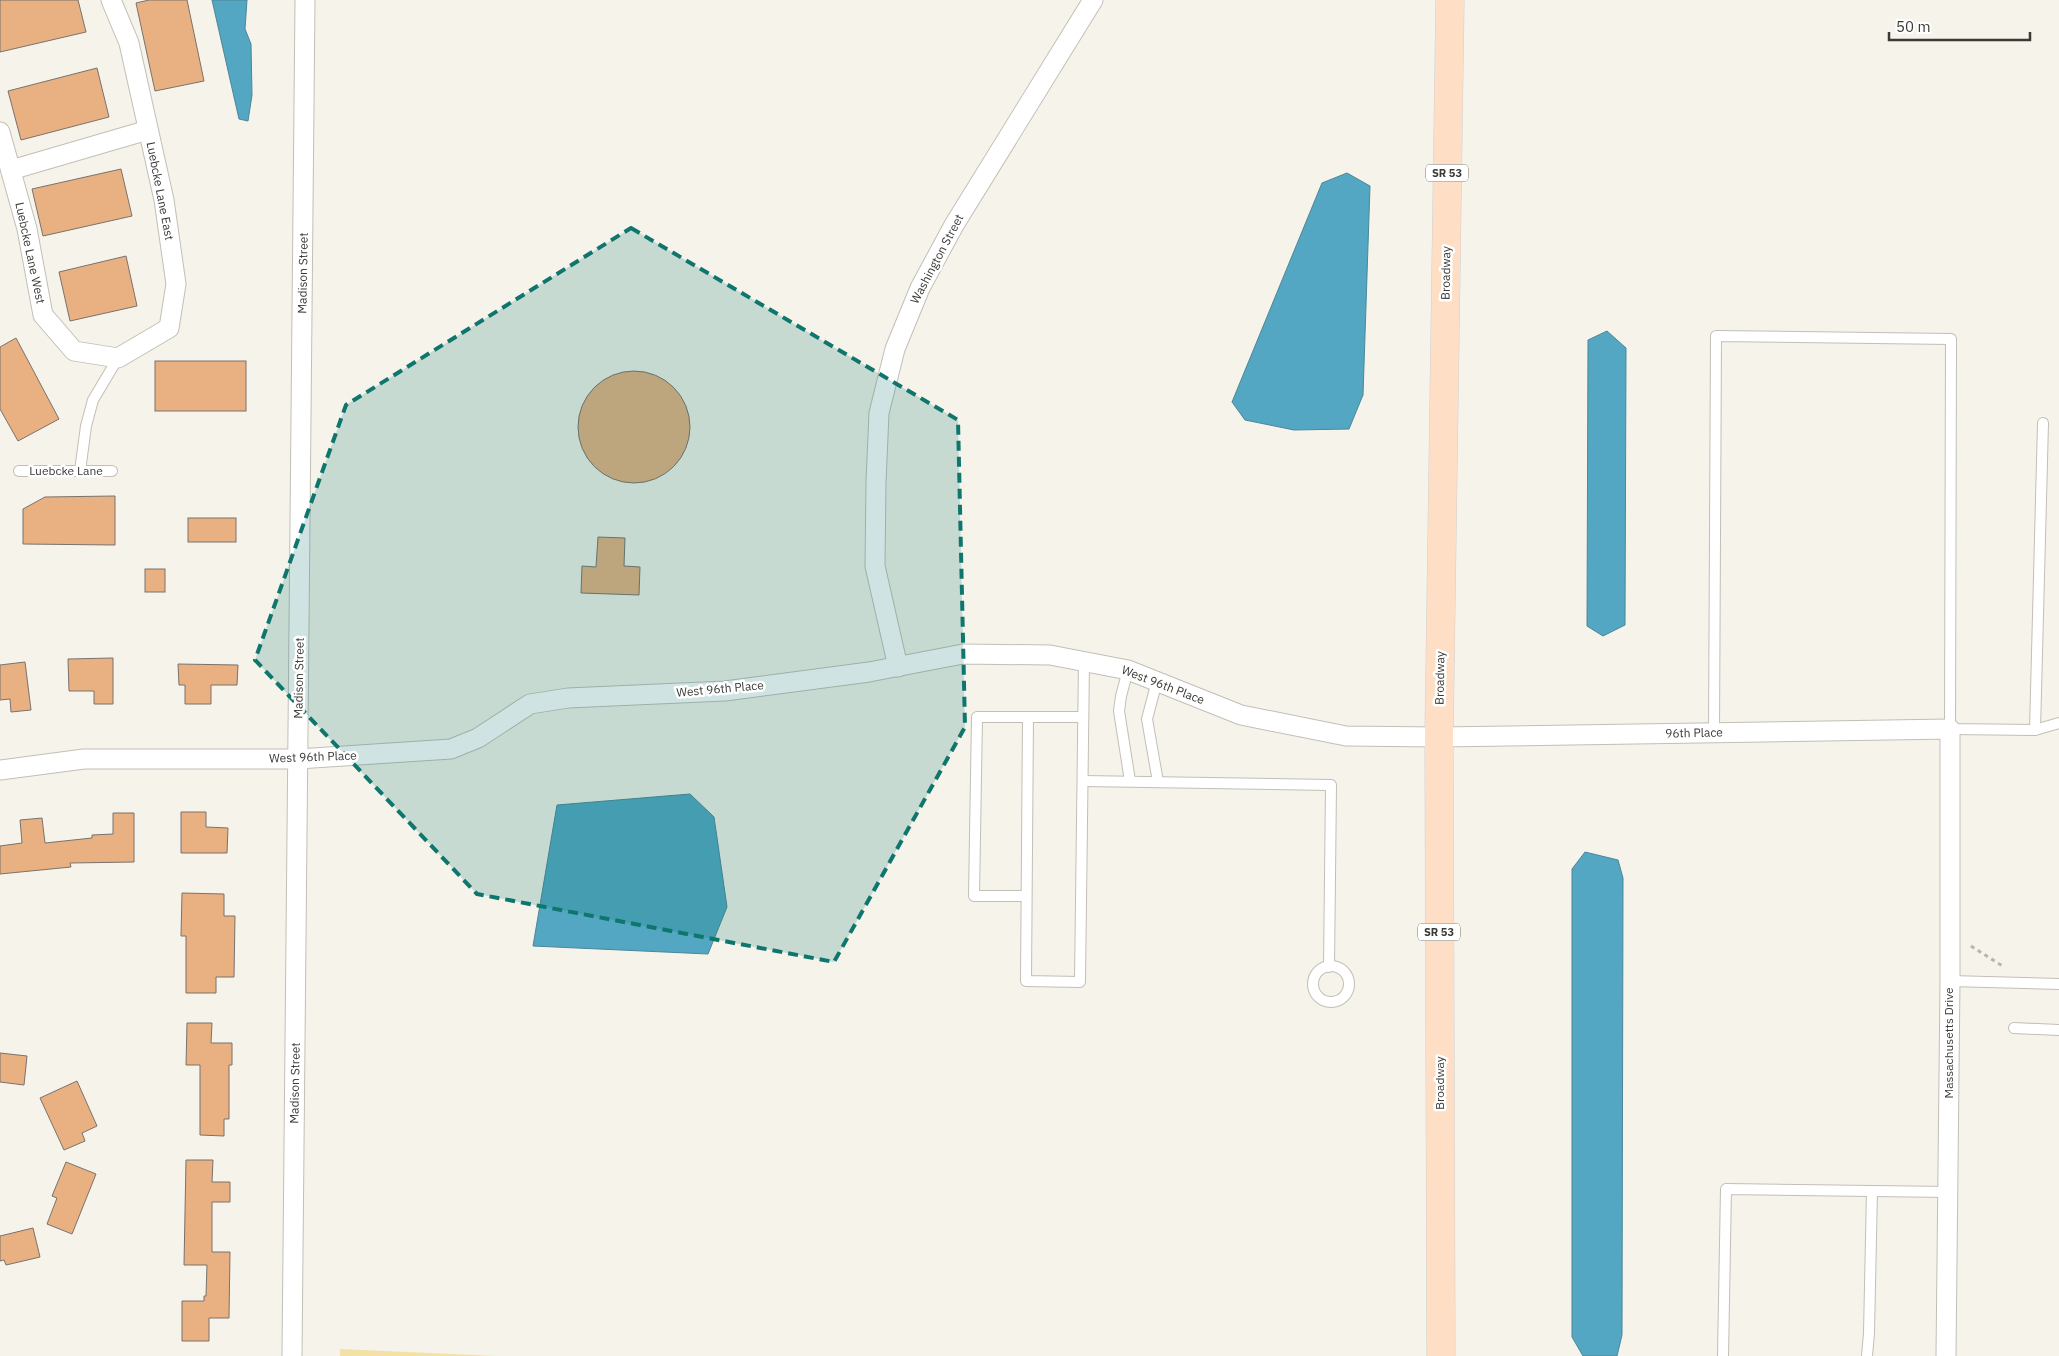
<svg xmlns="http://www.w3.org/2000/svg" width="2059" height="1356" font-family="'IBM Plex Sans',sans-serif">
<rect width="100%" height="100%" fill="#f6f3eb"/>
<polygon fill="#f4e1a6" points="340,1349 496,1356 340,1356"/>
<g fill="#53a7c2" stroke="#4c8698">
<polygon points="212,0 247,0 245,29 251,44 252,95 248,121 239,119"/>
<polygon points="1347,173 1370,186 1363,395 1349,429 1294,430 1245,420 1232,402 1322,183"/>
<polygon points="1607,331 1626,348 1625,625 1603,636 1587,626 1588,340"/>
<polygon points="690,794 714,817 727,907 708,954 533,946 557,805"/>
<polygon points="1585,852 1618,860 1623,878 1622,1335 1617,1356 1583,1356 1572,1337 1572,869"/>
</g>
<g fill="#e9b181" stroke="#79726d">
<polygon points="0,0 78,0 86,32 0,52"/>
<polygon points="149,0 187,0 204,81 155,91 136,3"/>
<polygon points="97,68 109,117 21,140 8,91"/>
<polygon points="121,169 132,216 43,236 32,189"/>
<polygon points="126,256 137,306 70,321 59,272"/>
<polygon points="16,338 59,419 18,441 0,409 0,347"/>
<rect x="155" y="361" width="91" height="50"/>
<circle cx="634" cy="427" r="56"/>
<polygon points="115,496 115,545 23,544 23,509 45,497"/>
<rect x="188" y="518" width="48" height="24"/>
<polygon points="598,537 625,538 624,566 640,567 639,595 581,593 582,566 596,567"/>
<rect x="145" y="569" width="20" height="23"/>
<polygon points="113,658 113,704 94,704 94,691 69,691 68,659"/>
<polygon points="25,662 31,710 11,712 10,699 0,700 0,665"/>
<polygon points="178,664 238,665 237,685 211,685 211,704 185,704 185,685 179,685"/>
<polygon points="181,812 206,812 206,827 228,828 227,853 181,853"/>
<polygon points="113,813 134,813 134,862 70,863 71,867 0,874 0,846 22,843 20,820 42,818 45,843 92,838 92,835 113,834"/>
<polygon points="182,893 224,894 224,916 235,916 234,977 216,977 216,993 186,993 186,936 181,936"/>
<polygon points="187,1023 212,1023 211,1043 232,1043 232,1065 229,1065 229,1119 224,1119 224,1136 200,1135 200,1065 186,1065"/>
<polygon points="0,1053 27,1056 24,1085 0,1082"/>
<polygon points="77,1081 97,1126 82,1133 85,1141 64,1150 40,1098"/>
<polygon points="186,1160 213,1160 212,1182 230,1182 230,1202 212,1202 212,1252 230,1252 229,1318 209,1318 209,1341 182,1341 182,1301 204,1301 204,1296 206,1296 207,1265 184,1265"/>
<polygon points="66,1162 96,1174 72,1234 47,1224 57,1198 52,1196"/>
<polygon points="33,1228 40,1257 6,1265 4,1260 0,1261 0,1236"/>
</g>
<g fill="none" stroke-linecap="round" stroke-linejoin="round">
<defs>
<g id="lane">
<polyline points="19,471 112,471"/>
<polyline points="80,471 86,426 93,400 118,358"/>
<polyline points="1128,670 1121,696 1119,711 1130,781"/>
<polyline points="1157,681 1147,719 1158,782"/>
<polyline points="1028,717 1026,981 1080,982 1084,661"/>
<polyline points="2035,730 2043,423"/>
<polyline points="1714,733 1716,336 1951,339 1950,729 2035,730 2059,723"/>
<polyline points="1083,781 1331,785 1329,967"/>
<polyline points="1026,896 974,896 977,717 1083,717"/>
<circle cx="1331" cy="984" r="18"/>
<polyline points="1950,981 2059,984"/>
<polyline points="2014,1028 2059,1030"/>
<polyline points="1723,1356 1726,1189 1948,1192"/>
<polyline points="1867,1356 1869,1333 1872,1191"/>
</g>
<g id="street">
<polyline points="0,132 27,229 43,315 74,351 118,358 169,328 176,284 164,200 129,43 111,0"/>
<polyline points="11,170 148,130"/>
<polyline points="898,667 875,566 876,482 879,413 895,349 920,288 954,225 1093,0"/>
<polyline points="0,770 84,759 298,759 451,749 478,738 530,704 568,698 725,691 869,672 963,654 1050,655 1128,670 1241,715 1346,736 1439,737 1950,729 1950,981 1946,1356"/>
<polyline points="292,1356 305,0"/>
</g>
<polyline id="primary" points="1441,1356 1439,737 1450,0"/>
</defs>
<use href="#lane" stroke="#c1bfb6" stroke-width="12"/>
<use href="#street" stroke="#c1bfb6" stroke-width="21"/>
<use href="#primary" stroke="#d0cfcf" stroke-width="29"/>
<polyline stroke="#b9b6b0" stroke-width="3" stroke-dasharray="4 4" stroke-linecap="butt" points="1971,946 2004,967"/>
<use href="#lane" stroke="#fff" stroke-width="10"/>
<use href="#street" stroke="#fff" stroke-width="19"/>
<use href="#primary" stroke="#fedfc5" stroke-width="28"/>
</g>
<path fill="#0f766e" fill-opacity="0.2" stroke="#0f766e" stroke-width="4" stroke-dasharray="10 6" stroke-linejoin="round" d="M631 228 958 420 965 727 834 962 477 894 255 660 346 405Z"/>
<g text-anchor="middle" stroke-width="5" stroke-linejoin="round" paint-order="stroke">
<g fill="#fff" stroke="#757472" stroke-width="1">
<rect x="1426" y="164.5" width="42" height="17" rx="4"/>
<rect x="1418" y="923.5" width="42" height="17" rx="4"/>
</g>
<g font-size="11" font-weight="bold" fill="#3a3936">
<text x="1447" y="177">SR 53</text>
<text x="1439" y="936">SR 53</text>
</g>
<g font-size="12" fill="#3a3936" stroke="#fff">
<text transform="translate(160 191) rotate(79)" y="4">Luebcke Lane East</text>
<text transform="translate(30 253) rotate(78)" y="4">Luebcke Lane West</text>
<text transform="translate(937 259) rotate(-62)" y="4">Washington Street</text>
<text transform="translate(303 273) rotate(-89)" y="4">Madison Street</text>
<text transform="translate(1446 273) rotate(-89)" y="4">Broadway</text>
<text x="66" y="475">Luebcke Lane</text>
<text transform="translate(299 678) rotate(-89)" y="4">Madison Street</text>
<text transform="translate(1440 678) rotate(-89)" y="4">Broadway</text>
<text transform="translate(1163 685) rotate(21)" y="4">West 96th Place</text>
<text transform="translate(720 689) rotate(-5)" y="4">West 96th Place</text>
<text transform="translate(1694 733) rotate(-1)" y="4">96th Place</text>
<text transform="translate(313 757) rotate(-2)" y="4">West 96th Place</text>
<text transform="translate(1949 1043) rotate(-90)" y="4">Massachusetts Drive</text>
<text transform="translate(295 1083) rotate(-89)" y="4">Madison Street</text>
<text transform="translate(1440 1083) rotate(-90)" y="4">Broadway</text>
</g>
</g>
<path d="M1889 32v8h141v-8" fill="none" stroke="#3a3936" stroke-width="2.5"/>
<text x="1896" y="32" font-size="15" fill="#3a3936" stroke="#ffffff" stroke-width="4" paint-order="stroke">50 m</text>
</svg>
